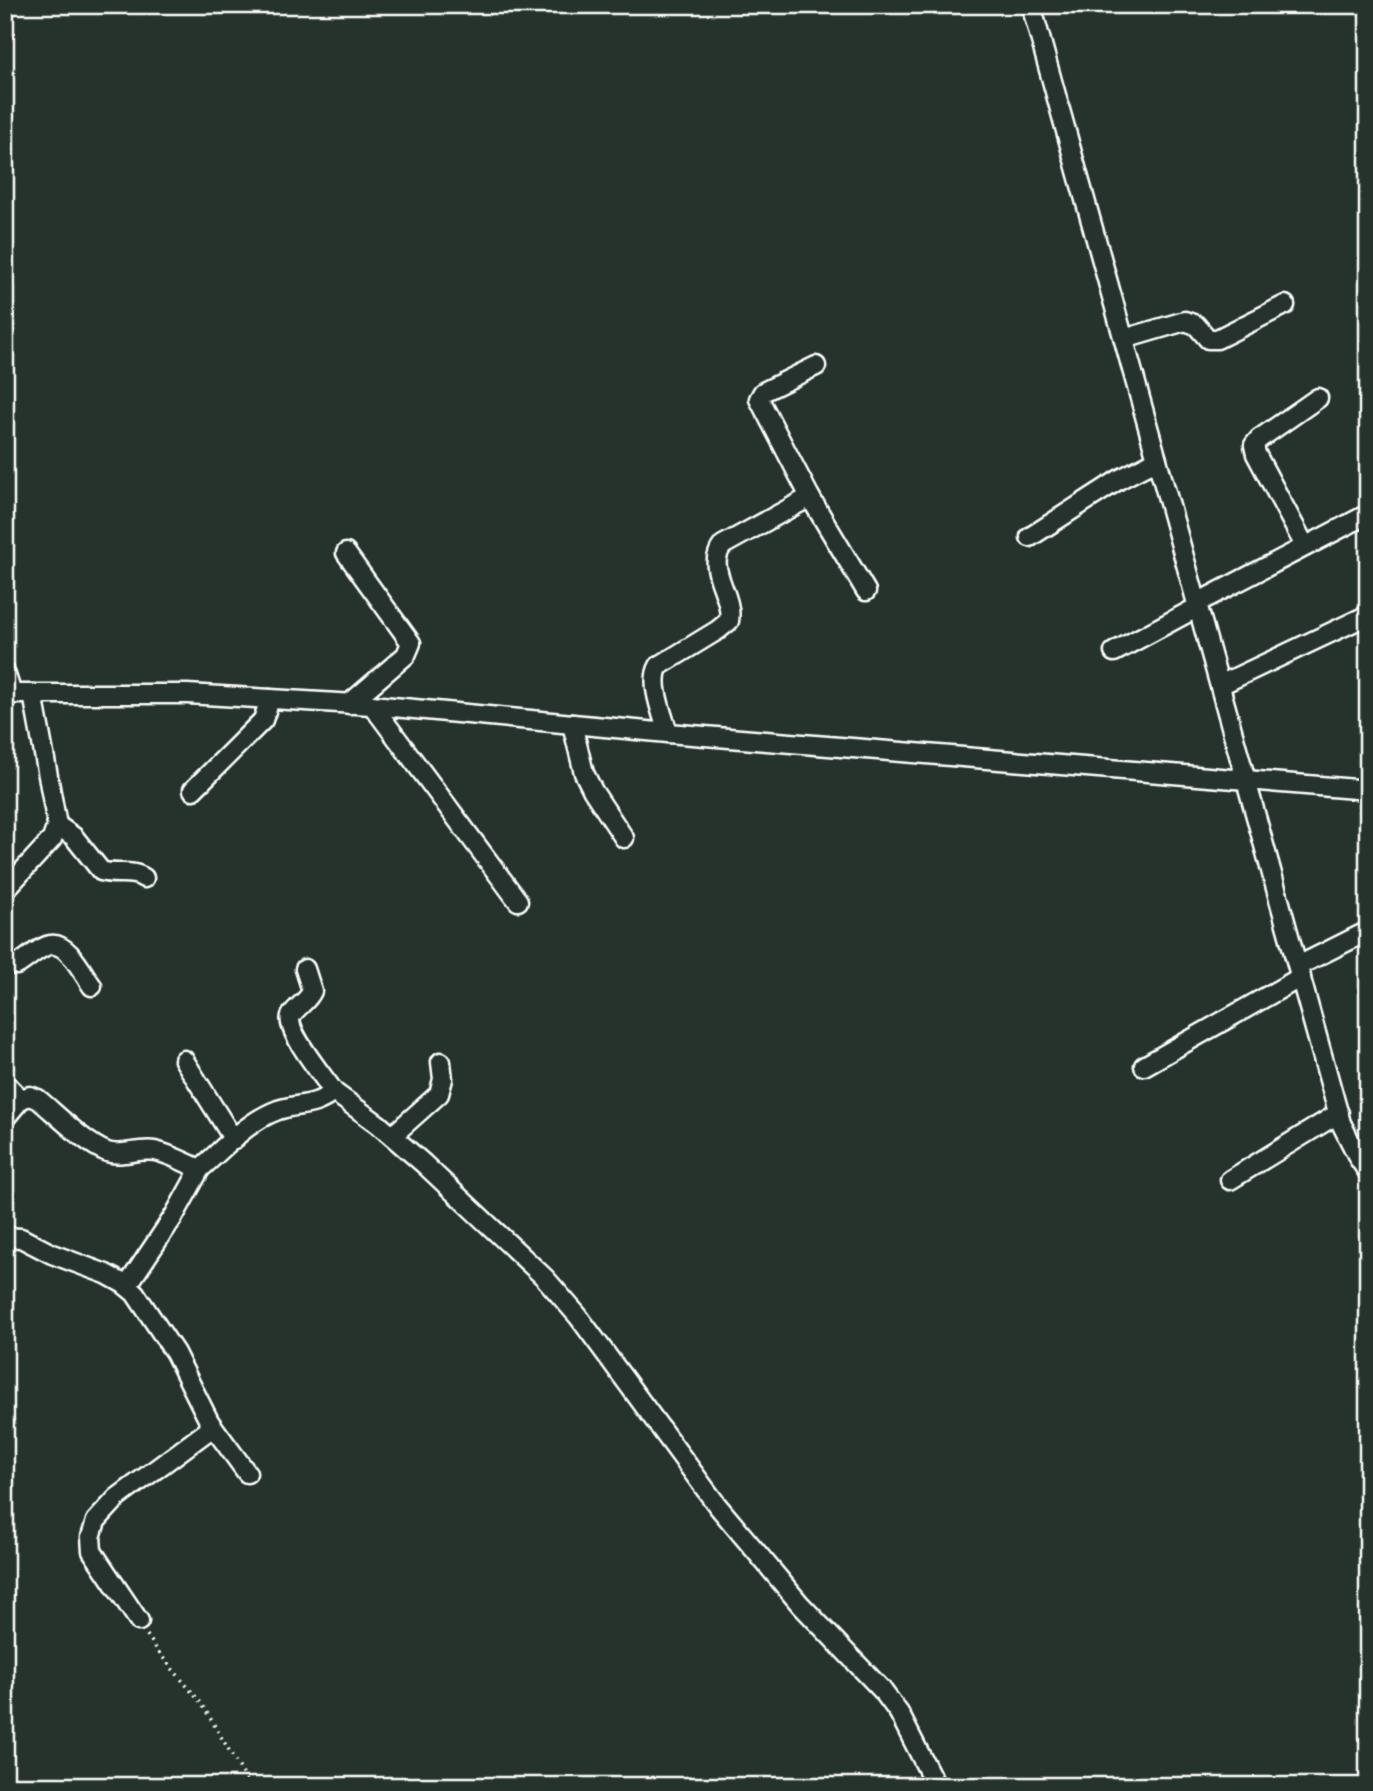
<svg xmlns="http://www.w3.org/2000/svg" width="1373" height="1791" font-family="'Architects Daughter',sans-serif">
<rect width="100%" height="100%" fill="#26332d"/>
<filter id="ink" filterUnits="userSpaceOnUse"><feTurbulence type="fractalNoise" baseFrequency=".0143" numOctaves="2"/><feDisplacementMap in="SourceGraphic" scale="14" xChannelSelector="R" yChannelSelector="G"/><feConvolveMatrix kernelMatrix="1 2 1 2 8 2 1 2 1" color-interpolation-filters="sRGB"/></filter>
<g filter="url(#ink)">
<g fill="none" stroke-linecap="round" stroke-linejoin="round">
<defs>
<g id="minor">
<polyline points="1031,5 1341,1123 1359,1159 1368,1172"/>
<polyline points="1124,339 1185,321 1196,325 1208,339 1217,339 1285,305"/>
<polyline points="810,497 866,591"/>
<polyline points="1030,537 1120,479 1157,460"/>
<polyline points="1305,546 1256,454 1254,445 1259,439 1318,398"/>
<polyline points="346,553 411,643 406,655 349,704"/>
<polyline points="1197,603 1368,514"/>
<polyline points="1114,652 1198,607"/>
<polyline points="5,672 12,694"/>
<polyline points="1220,685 1368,615"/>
<polyline points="5,694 187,694 372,705 668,733 1368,790"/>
<polyline points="372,705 518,901"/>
<polyline points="572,724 584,773 593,791 624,838"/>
<path d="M668 733C663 715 649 683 659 666L718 630 729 621C734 595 704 568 723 545L810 497 759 399 763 392 816 366"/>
<polyline points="193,790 263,720 270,699"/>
<path d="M57 825 74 837 101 871C116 876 132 869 144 878"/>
<polyline points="5,890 52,839 57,825 33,694"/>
<path d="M5 964 17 965C26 960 39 947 50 945 68 941 83 974 92 986"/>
<polyline points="1298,966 1368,931"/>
<path d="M305 969 312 991C308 1001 296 1007 291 1016 285 1030 325 1079 334 1092"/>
<polyline points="184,1060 234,1140"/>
<polyline points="1144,1066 1301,977"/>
<path d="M5 1083 21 1099 30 1096 38 1099C56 1114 86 1144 107 1152 120 1157 139 1148 155 1151 170 1154 186 1163 200 1169 224 1148 248 1121 278 1110 302 1102 310 1109 334 1092L378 1124 424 1164 545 1278 578 1316 717 1505 800 1604 882 1690 899 1713 936 1786"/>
<polyline points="5,1118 21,1099"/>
<polyline points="392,1136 439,1094 443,1079 441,1062"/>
<polyline points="1230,1180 1339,1113"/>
<polyline points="5,1237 21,1238 52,1254 106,1274 124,1284 135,1293 175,1353 209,1421 247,1473"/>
<polyline points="127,1286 174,1216 200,1169"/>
<polyline points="139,1621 92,1551 91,1537 96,1521 117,1498 213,1427"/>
</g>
</defs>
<use href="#minor" stroke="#fff" stroke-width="23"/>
<polyline stroke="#fff" stroke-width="3.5" stroke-dasharray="2 5" stroke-linecap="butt" points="147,1635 160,1654 202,1704 250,1786"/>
<use href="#minor" stroke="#26332d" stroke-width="18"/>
</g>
</g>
<rect width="1373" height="1791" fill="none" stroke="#26332d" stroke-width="28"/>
<rect x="14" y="14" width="1345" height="1763" fill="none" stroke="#fff" stroke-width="2.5" filter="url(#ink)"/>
</svg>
